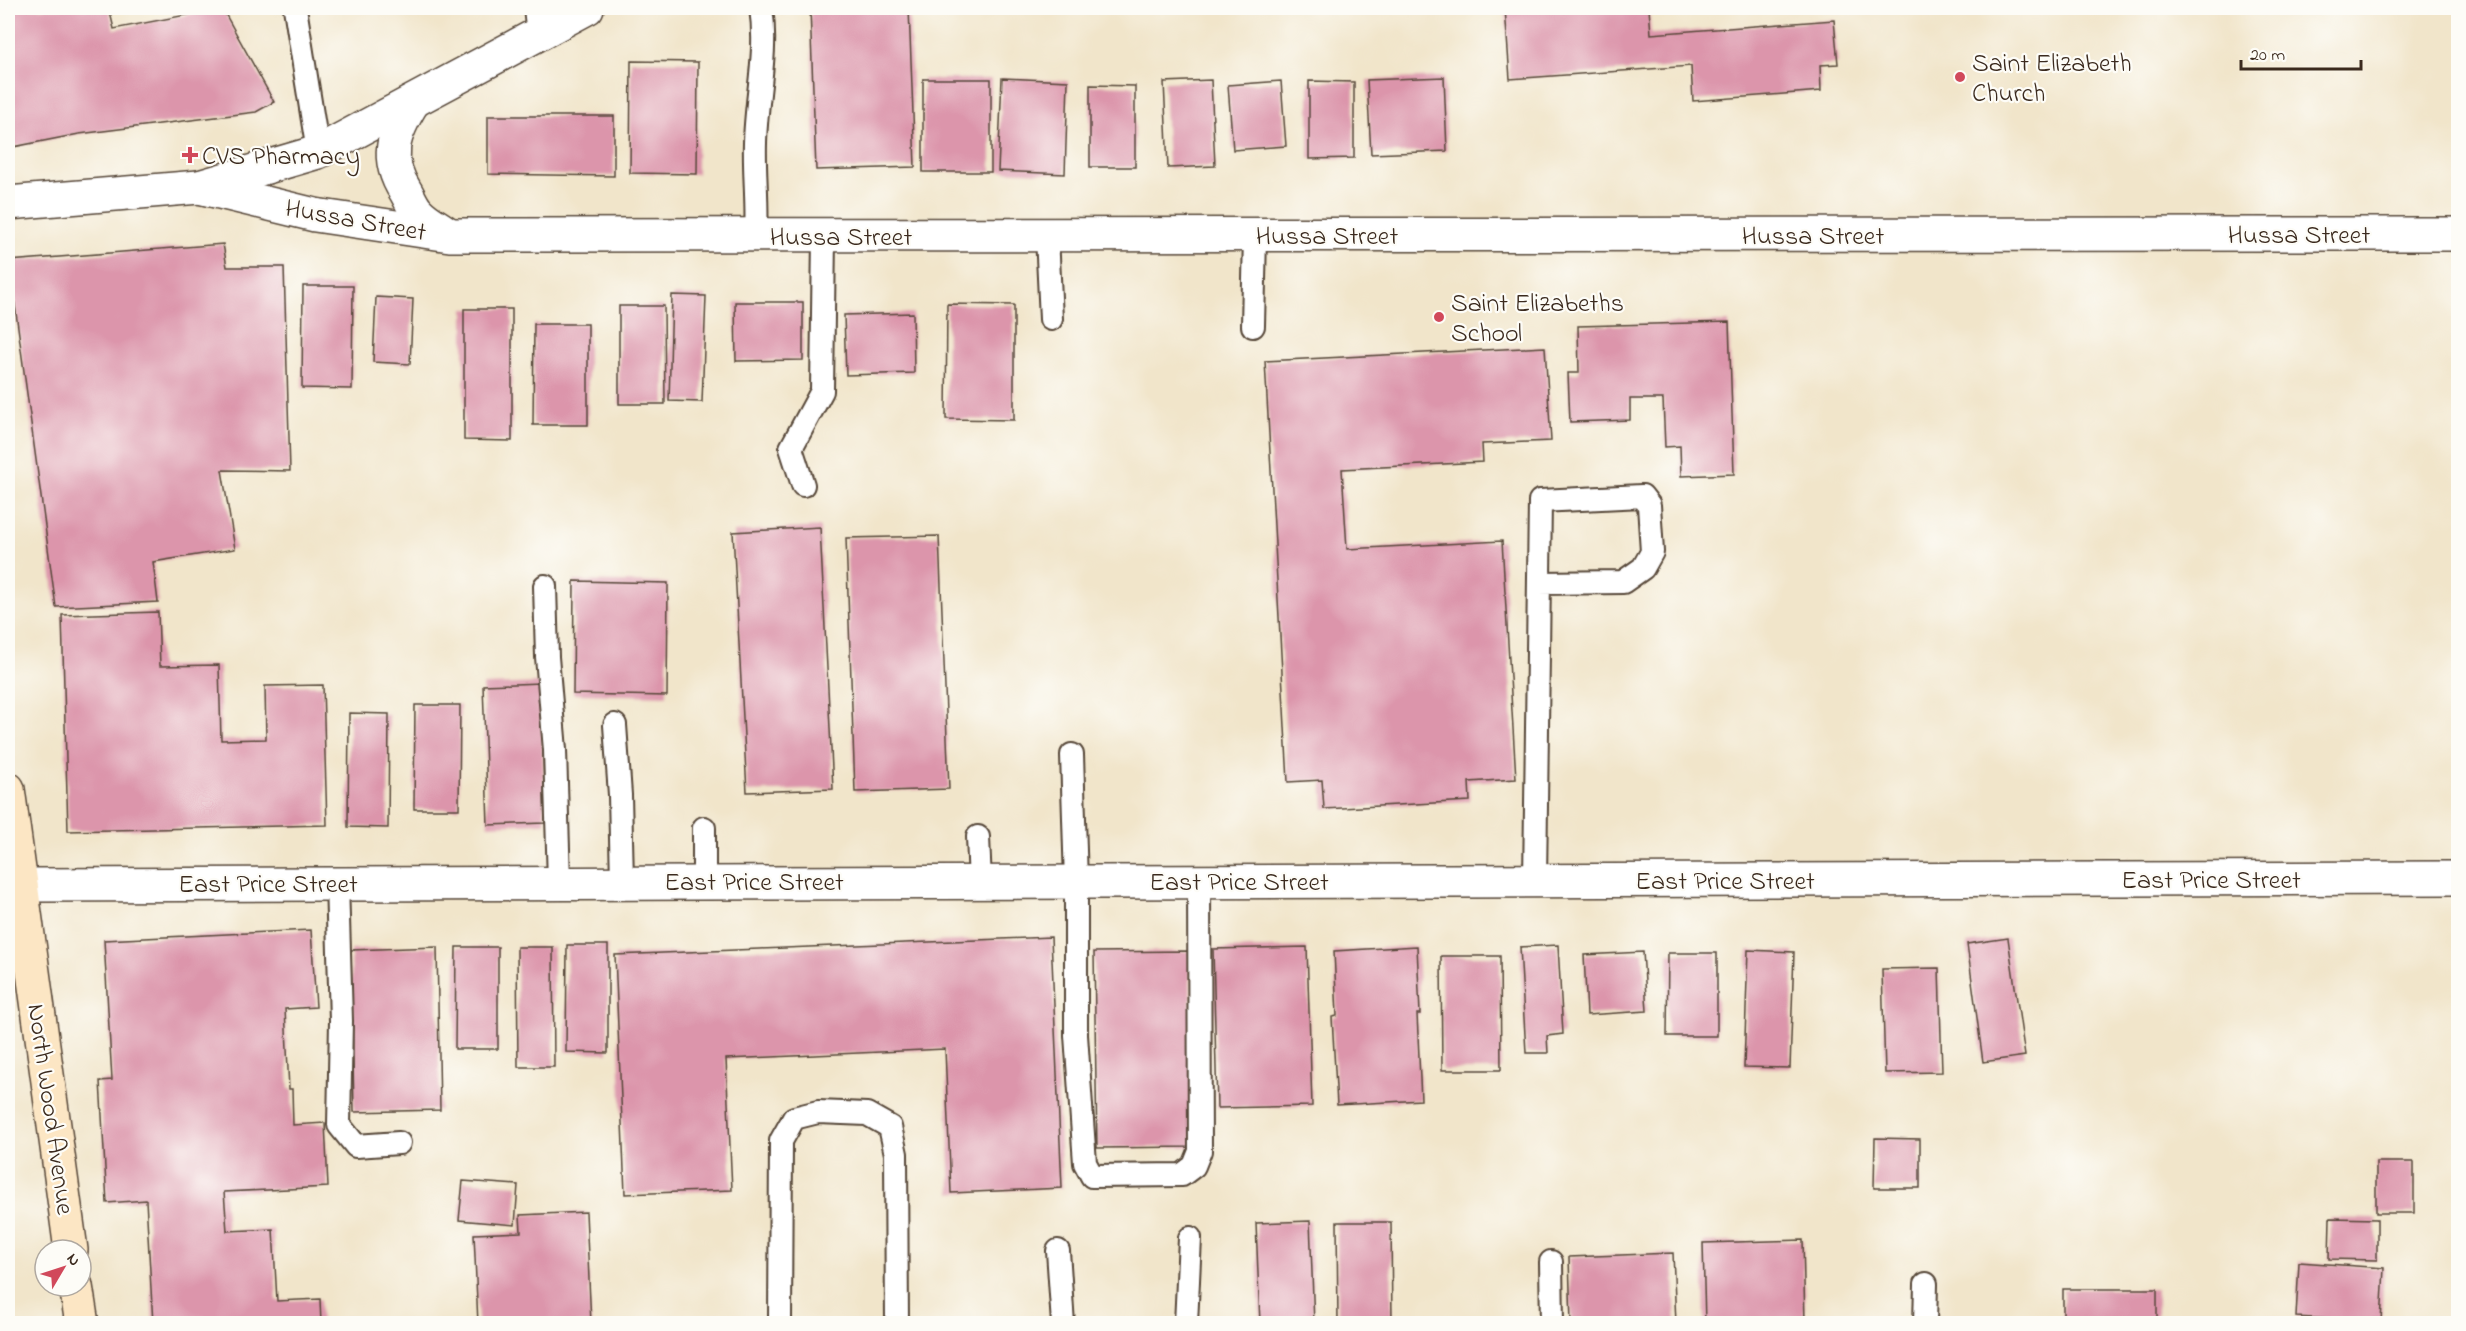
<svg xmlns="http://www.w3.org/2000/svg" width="2466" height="1331" font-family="'Indie Flower',sans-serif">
<rect width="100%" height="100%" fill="#fdfcf7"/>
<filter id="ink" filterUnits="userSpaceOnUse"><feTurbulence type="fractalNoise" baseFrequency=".0167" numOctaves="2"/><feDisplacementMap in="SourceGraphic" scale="12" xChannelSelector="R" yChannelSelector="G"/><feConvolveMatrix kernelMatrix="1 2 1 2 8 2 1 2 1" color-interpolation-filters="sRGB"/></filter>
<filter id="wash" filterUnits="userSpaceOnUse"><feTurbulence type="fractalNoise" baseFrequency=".008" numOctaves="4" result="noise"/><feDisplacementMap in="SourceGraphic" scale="24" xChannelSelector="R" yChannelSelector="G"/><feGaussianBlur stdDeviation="1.35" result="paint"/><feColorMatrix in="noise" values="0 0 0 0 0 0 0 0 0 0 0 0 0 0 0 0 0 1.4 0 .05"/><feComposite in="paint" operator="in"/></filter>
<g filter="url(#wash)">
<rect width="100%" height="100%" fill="#f1e5ca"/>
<g id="blocks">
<g fill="#dc95ab">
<polygon points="8,8 109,8 114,29 222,8 274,102 256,112 79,134 8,148"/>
<polygon points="810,8 909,8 915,167 816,170"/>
<polygon points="1505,8 1649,8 1651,34 1834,20 1838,64 1820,65 1821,91 1693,101 1691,66 1510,79"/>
<polygon points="631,61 698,62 697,174 630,173"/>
<polygon points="1444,77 1447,151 1371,154 1367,80"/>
<polygon points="1002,78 1068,81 1065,174 998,171"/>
<rect x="923" y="79" width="68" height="93"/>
<polygon points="1211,80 1215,166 1168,168 1164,82"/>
<polygon points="1281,81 1286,146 1233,150 1228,85"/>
<polygon points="1309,81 1354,82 1354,158 1309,159"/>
<polygon points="1090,85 1135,86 1135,167 1090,167"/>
<polygon points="488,116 614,116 614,176 488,174"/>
<polygon points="223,244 227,267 284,267 290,471 222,470 235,549 153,562 158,602 56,607 9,261"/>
<polygon points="303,286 353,286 352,389 302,388"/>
<polygon points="672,295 706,296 702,402 669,401"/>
<polygon points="376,297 413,299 410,364 373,362"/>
<polygon points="735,302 803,302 803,360 736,361"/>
<polygon points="947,304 1014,305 1014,420 946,419"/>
<polygon points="619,306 664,306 665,404 619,404"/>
<polygon points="464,309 512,309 512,441 464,440"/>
<polygon points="913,313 914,373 846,375 844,315"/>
<polygon points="1729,322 1734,474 1681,476 1680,446 1665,447 1663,399 1630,399 1630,420 1570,422 1568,373 1579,373 1578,326"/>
<polygon points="534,324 588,324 588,425 533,425"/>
<polygon points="1545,347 1551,441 1482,444 1483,462 1342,469 1347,549 1502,541 1516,779 1469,782 1470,801 1324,809 1322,780 1288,782 1265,361"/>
<polygon points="820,527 833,789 747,792 733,532"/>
<polygon points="939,536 949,789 855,792 846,538"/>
<polygon points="574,581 668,583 667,696 573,694"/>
<polygon points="158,612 160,666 219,665 221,740 266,739 265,686 323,685 327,825 68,831 62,615"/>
<polygon points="541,683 545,823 488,825 483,685"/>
<polygon points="415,705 460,705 459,809 414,809"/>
<polygon points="349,713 389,714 388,828 348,827"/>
<polygon points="311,930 316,1007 285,1009 289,1089 292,1089 293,1125 325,1123 328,1187 224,1192 227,1231 273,1229 277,1301 320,1299 321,1324 153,1324 146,1200 107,1203 100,1081 112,1080 104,940"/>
<polygon points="1051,937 1062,1188 951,1193 945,1049 726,1059 732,1190 625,1194 615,955"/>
<polygon points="2008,938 2025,1056 1983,1062 1967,944"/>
<polygon points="567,945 608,945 608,1053 566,1052"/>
<polygon points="1558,945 1563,1034 1547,1036 1548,1053 1526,1053 1520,947"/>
<polygon points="1417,946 1420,1014 1417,1014 1421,1100 1337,1105 1332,1017 1337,1016 1334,951"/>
<polygon points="437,947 440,1110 354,1112 351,950"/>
<polygon points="456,947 498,947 498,1049 455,1049"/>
<polygon points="517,947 553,947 554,1067 518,1067"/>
<polygon points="1307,947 1312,1106 1217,1108 1213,949"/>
<polygon points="1748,950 1794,952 1790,1068 1744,1067"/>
<polygon points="1190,951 1193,1147 1097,1148 1094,952"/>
<polygon points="1643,952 1647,1011 1587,1015 1584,955"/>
<polygon points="1668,953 1717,953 1717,1036 1667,1036"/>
<polygon points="1441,956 1500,956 1501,1070 1442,1070"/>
<polygon points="1939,968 1942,1072 1885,1073 1882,969"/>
<polygon points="1875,1138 1920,1139 1920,1188 1874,1188"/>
<rect x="2376" y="1162" width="38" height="51"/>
<polygon points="463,1181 518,1185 515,1225 459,1220"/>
<polygon points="586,1212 591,1324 478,1324 474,1234 521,1232 520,1215"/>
<polygon points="2330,1218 2377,1219 2377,1260 2329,1259"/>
<polygon points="1310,1221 1314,1324 1260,1324 1256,1223"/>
<polygon points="1337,1222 1391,1222 1392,1324 1338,1324"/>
<polygon points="1803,1240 1805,1324 1705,1324 1703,1243"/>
<polygon points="1673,1253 1676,1324 1571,1324 1569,1257"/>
<polygon points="2299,1262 2384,1268 2381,1322 2296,1317"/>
<rect x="2063" y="1289" width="94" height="35"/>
</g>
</g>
</g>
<g filter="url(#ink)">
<use href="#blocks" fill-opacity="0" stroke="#564638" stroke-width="1.5"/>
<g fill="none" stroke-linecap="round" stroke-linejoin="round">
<defs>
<g id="lane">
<polyline points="295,8 318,152"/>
<polyline points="535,8 538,35"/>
<path d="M756 236C758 204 754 174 755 143 756 97 768 53 761 8"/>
<polyline points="1047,236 1051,319"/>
<polyline points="1253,326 1255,235"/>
<polyline points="803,485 791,448 822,391 824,236"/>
<polyline points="545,586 547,657 555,750 559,882"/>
<polyline points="615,725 620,795 622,881"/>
<polyline points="1072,755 1076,882 1076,1035 1085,1163 1092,1176 1182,1175 1194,1166 1200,1151 1199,881"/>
<polyline points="978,837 980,882"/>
<polyline points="704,881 704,828"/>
<polyline points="1535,881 1540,501 1642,496 1649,505 1652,552 1643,568 1623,582 1539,583"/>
<polyline points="337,883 341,1021 339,1125 356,1146 399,1143"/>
<polyline points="1058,1251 1063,1324"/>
<polyline points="1551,1262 1552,1324"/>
<polyline points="780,1324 781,1141 794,1118 818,1112 867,1114 890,1127 896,1154 897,1324"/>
<polyline points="1186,1324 1190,1238"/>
<polyline points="1925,1324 1926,1284"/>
</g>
<g id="street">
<path d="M413 102C393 134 384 158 406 192 410 199 413 207 418 212 426 221 439 227 448 234"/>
<polyline points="199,187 315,215 450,235 2458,234"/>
<polyline points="8,203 199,187 318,152 587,8"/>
<path d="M8 882 29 885C839 880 1649 880 2458 878"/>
</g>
<g id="secondary">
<polyline points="8,789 71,1250"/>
<polyline points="76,1286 82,1324"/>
</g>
</defs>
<use href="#lane" stroke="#564638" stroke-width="26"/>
<use href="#street" stroke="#564638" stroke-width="36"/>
<use href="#secondary" stroke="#564638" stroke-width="36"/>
<use href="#lane" stroke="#fff" stroke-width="22"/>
<use href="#street" stroke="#fff" stroke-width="33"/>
<use href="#secondary" stroke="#fce6c4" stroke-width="33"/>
</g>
</g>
<g fill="#d1495b" stroke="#fdfcf7" stroke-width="2">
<circle cx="1960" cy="77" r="6"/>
<path d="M187 146h6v6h6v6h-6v6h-6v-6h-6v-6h6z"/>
<circle cx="1439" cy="317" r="6"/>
</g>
<g text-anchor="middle" stroke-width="4.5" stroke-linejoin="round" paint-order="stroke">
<g font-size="26" fill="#3b2a1e" stroke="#fdfcf7" text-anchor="start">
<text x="1972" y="71">Saint Elizabeth<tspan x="1972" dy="30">Church</tspan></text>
<text x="202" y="164">CVS Pharmacy</text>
<text x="1451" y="311">Saint Elizabeths<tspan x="1451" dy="30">School</tspan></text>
</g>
<g font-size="26" fill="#3b2a1e" stroke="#fdfcf7">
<text transform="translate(356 219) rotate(10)" y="9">Hussa Street</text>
<text x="2299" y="243">Hussa Street</text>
<text x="1327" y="244">Hussa Street</text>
<text x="1813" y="244">Hussa Street</text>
<text x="841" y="245">Hussa Street</text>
<text x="2211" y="888">East Price Street</text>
<text x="1725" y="889">East Price Street</text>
<text x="754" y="890">East Price Street</text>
<text x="1239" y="890">East Price Street</text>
<text x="268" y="892">East Price Street</text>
<text transform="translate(52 1109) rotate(82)" y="9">North Wood Avenue</text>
</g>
</g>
<rect width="2466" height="1331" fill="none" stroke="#fdfcf7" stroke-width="30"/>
<g transform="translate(63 1268) rotate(51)"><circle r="28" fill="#fdfcf7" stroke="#afa8a0" stroke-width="1.5"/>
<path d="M0-4.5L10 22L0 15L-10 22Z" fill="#d1495b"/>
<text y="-9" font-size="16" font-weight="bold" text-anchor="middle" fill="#3b2a1e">N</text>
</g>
<path d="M2241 60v9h120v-9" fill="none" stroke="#3b2a1e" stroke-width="3"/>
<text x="2250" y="60" font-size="18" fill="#3b2a1e" stroke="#fdfcf7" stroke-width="4.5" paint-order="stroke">20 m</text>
</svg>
